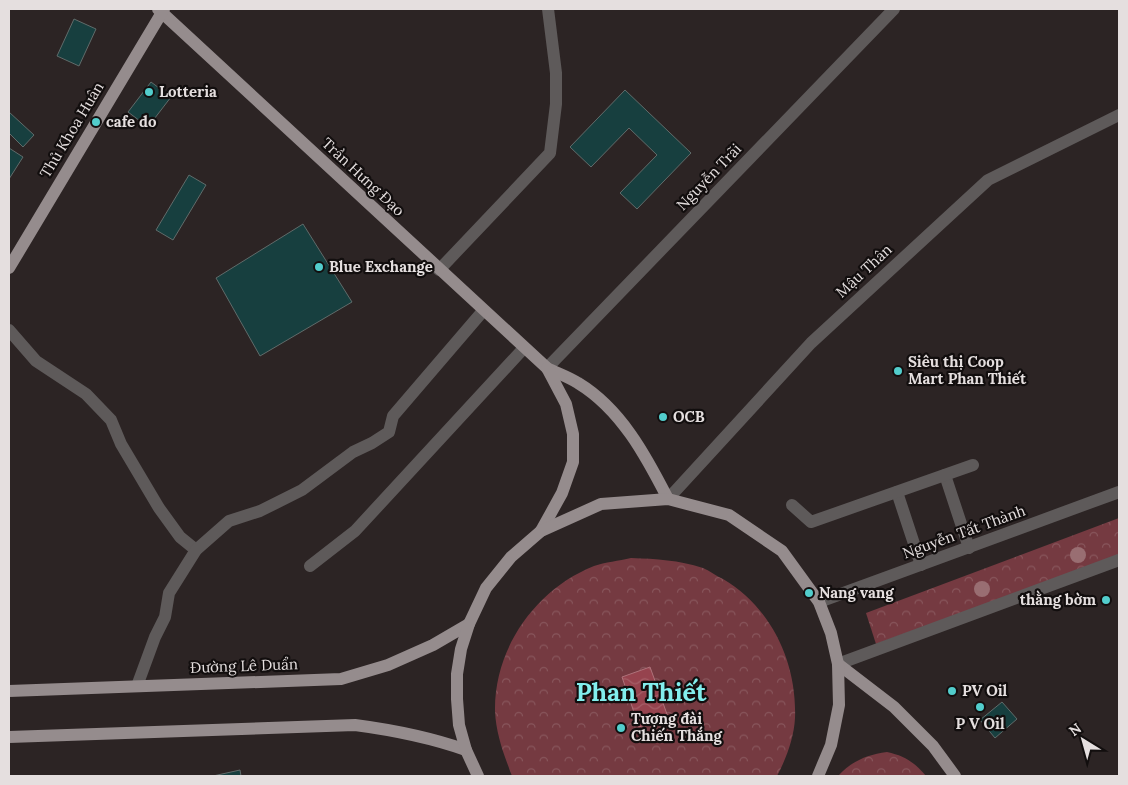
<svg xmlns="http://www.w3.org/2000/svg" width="1128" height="785" font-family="Lora,serif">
<defs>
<pattern id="park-crowns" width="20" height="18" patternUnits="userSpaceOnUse" patternTransform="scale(1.25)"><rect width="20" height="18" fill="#753a41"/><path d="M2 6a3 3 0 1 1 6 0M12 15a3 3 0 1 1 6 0" fill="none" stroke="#88565c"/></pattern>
<pattern id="water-waves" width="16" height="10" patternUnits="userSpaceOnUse" patternTransform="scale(1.25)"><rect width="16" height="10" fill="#96434e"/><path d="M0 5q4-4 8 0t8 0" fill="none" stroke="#a55e67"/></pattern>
</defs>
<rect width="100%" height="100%" fill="#2c2424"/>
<g fill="url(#park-crowns)">
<polygon points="1119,518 1119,556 876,644 866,613"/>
<path d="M631 558C657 559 678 560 703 568 710 571 716 576 723 579 772 608 797 663 795 718 794 738 786 759 777 776H512C504 755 496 734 495 711 494 648 536 589 594 566 605 562 619 561 631 558Z"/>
<path d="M887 752C905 756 914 762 926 776H838C852 761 866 755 887 752Z"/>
</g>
<polygon fill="url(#water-waves)" stroke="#ae727a" points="650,667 668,717 639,727 622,677"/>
<g fill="#173f3f" stroke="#606b6a">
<polygon points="74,19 96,29 79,66 57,56"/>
<polygon points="151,82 171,97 148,127 128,112"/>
<polygon points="625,90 691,153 637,209 620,193 657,155 629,128 591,167 570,147"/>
<polygon points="9,112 34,135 23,147 9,133"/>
<polygon points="9,148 23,157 9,179"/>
<polygon points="189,175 206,185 173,240 156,230"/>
<polygon points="303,224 352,302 260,356 216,278"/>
<polygon points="1002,702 1017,719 995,738 980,720"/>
<polygon points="240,770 241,776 213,776"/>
</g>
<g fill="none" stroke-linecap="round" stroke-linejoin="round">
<g stroke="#5e5a5a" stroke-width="12">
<polyline points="439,270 550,153 556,104 556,73 548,9"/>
<polyline points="9,330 36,361 86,394 111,420 121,444 159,508 180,537 196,550"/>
<polyline points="547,368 894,9"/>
<polyline points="945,475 969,548"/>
<polyline points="897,492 921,565"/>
<polyline points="668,499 811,343 988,180 1119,115"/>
<polyline points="792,505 811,522 973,465"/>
<polyline points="310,566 355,531 524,348"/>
<polyline points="819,602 1119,492"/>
<polyline points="838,664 1119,560"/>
<polyline points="137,686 155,637 165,617 169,593 196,550 229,521 260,511 302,490 353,452 372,443 389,432 393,416 483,311"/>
</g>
<g stroke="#958c8d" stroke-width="12">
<path d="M158 9 547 368C557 373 569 377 578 383 621 409 646 456 668 499"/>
<polyline points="9,268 164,9"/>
<polyline points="541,531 562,493 573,462 573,434 566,404 547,368"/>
<polyline points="838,664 894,707 933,746 955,776"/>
<polyline points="9,691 341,679 388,665 433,645 469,624"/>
<path d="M9 737 355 725C393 730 429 737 466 750"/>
<polyline points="478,776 466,750 459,725 457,699 457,674 461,649 469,624 486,588 511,557 541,531 601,504 668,499 729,515 782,551 819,602 831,633 838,664 839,705 831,745 818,776"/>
</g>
</g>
<g fill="#996e72">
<circle cx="1078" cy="555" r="8"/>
<circle cx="982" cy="589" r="8"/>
</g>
<g fill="#52cdcc" stroke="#120e0e" stroke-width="2">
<circle cx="149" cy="92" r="5"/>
<circle cx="96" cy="122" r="5"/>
<circle cx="319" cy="267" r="5"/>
<circle cx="898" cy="371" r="5"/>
<circle cx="663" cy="417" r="5"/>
<circle cx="809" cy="593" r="5"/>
<circle cx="1106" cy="600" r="5"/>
<circle cx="952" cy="691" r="5"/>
<circle cx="980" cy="707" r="5"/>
<circle cx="621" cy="728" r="5"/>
</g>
<g text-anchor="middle" stroke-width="4.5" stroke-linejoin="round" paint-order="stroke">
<g font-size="15" font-weight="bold" fill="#e5dfdf" stroke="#120e0e" text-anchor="start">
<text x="159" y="97">Lotteria</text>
<text x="106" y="127">cafe do</text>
<text x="329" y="272">Blue Exchange</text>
<text x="908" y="367">Siêu thị Coop<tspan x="908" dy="17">Mart Phan Thiết</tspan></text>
<text x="673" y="422">OCB</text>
<text x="819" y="598">Nang vang</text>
<text x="1096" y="605" text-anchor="end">thằng bờm</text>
<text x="962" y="696">PV Oil</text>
<text x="631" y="724">Tượng đài<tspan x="631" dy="17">Chiến Thắng</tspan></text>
<text x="980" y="729" text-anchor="middle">P V Oil</text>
</g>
<g font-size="15" fill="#e5dfdf" stroke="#120e0e">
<text transform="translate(72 130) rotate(-59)" y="5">Thủ Khoa Huân</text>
<text transform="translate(363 177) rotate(43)" y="5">Trần Hưng Đạo</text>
<text transform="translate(709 177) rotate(-46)" y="5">Nguyễn Trãi</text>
<text transform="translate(864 271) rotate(-43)" y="5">Mậu Thân</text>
<text transform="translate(964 532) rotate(-20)" y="5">Nguyễn Tất Thành</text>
<text transform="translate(244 666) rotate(-2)" y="5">Đường Lê Duẩn</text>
</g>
<g font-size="25" font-weight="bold" fill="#82eeed" stroke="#120e0e">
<text x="641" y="701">Phan Thiết</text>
</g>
</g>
<rect width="1128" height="785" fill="none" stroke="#e5dfdf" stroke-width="20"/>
<g transform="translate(1083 740) rotate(323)" stroke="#120e0e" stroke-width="4" paint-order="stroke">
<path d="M0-4L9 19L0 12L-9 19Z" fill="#e5dfdf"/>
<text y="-8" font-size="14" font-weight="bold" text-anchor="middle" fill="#e5dfdf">N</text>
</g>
</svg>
